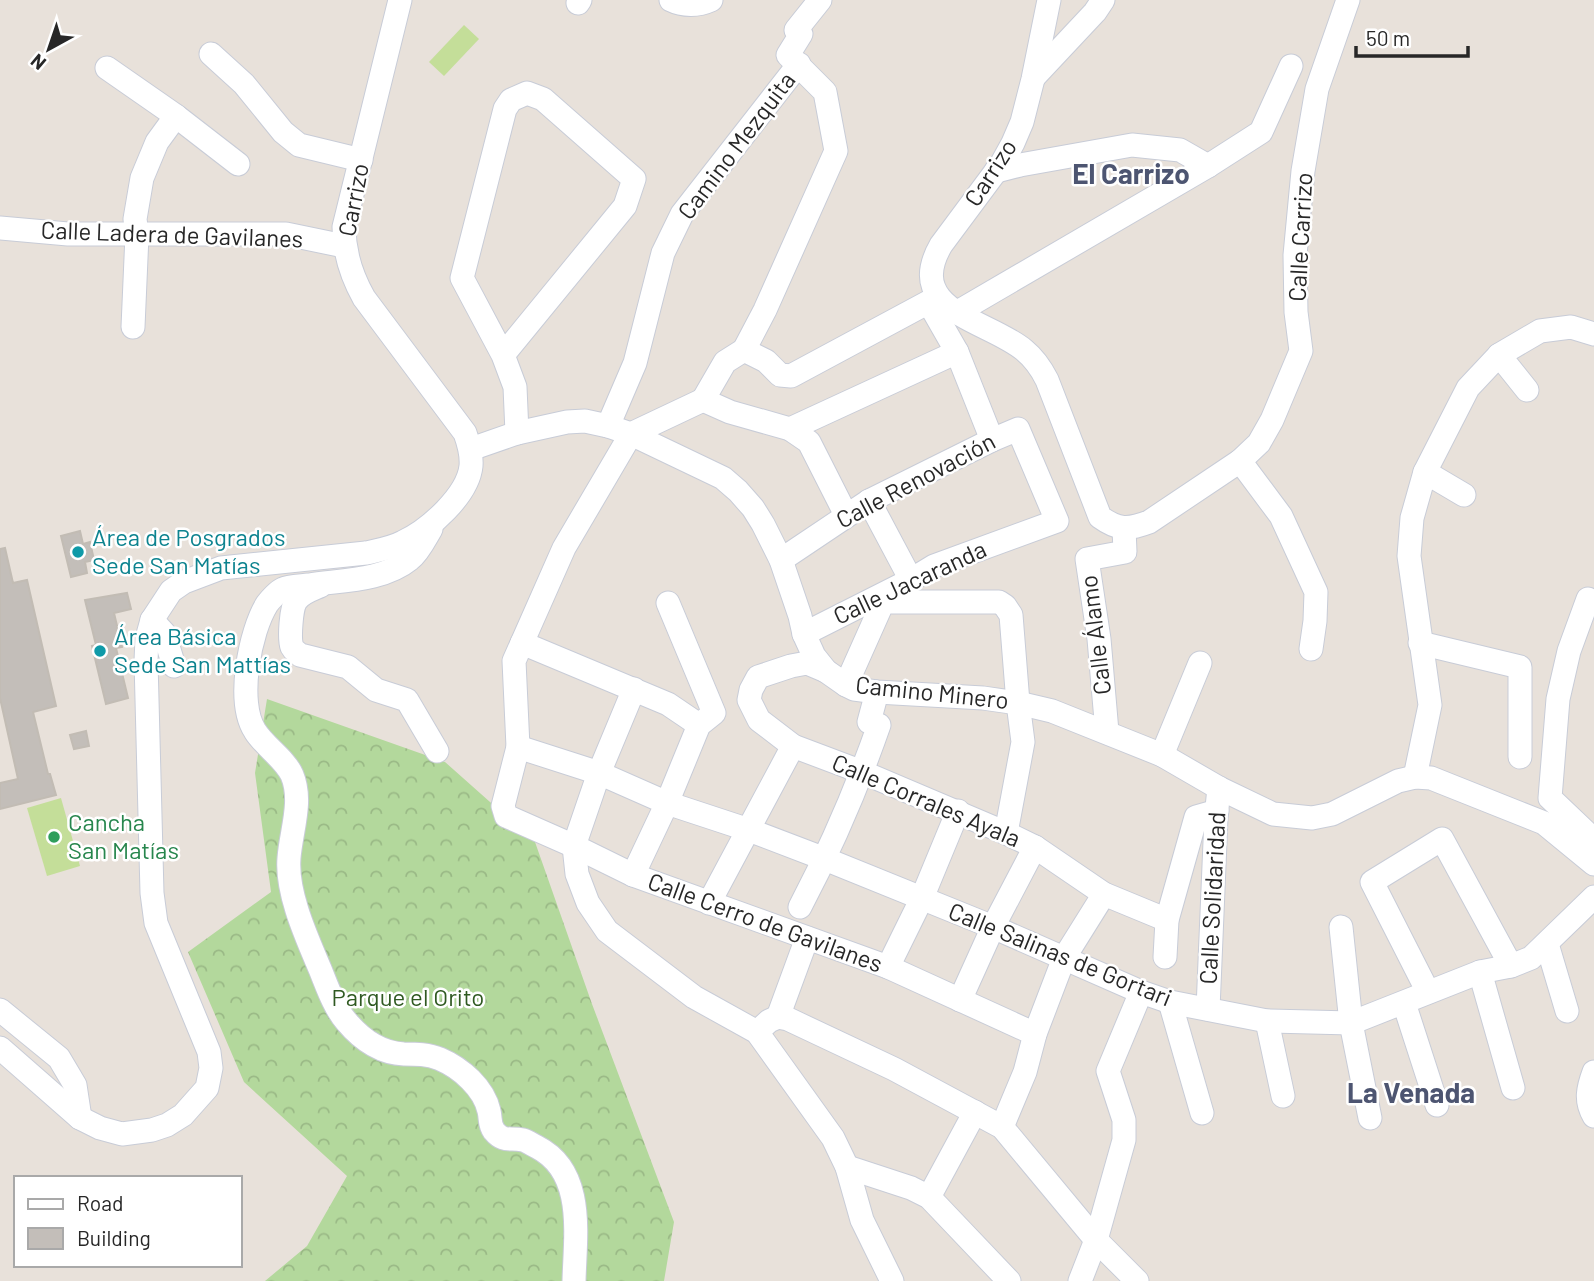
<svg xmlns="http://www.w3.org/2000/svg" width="1594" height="1281" font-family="Barlow,sans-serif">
<defs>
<pattern id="forest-crowns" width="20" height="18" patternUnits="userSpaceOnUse" patternTransform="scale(1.75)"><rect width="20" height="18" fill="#b3d89c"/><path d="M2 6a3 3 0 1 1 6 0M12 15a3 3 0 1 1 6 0" fill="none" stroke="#9ab986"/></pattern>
</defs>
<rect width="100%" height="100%" fill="#e8e1da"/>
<polygon fill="url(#forest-crowns)" points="267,699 445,762 535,842 592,1004 674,1222 664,1281 265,1281 307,1246 347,1176 244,1082 188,952 271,892 255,773"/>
<g fill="#c4de99">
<polygon points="464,25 479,39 444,76 429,62"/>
<polygon points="61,798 80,866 47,876 27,808"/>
</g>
<g fill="#c3beb9" stroke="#c2bcb4" stroke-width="2">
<polygon points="80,531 83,544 90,542 94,560 85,562 87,573 71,577 61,536"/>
<polygon points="5,548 13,583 27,580 56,706 33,712 48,774 50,774 56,795 0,809 0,783 18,779 0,698 0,549"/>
<polygon points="127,593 131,609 114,613 122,647 116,648 128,698 106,704 92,646 96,645 85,600"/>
<polygon points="86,731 89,746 74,749 70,735"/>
</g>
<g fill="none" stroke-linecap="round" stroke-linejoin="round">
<defs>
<g id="minor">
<path d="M671 0C683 6 698 6 711 0"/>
<path d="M1049 0 1033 79 1022 122 1013 143 1002 163 941 245C903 311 988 320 1024 350 1035 359 1041 368 1047 380L1100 517C1118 530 1128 530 1149 522L1240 461 1259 443 1272 420 1301 351 1296 312 1295 255 1303 171 1317 89 1348 0"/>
<polyline points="578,3 580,0"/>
<polyline points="211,54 244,84 283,132 299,145 361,160"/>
<polyline points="107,68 176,116 238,164"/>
<polyline points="1035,76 1095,12 1103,0"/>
<polyline points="996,171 1020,165 1132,145 1180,150 1208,166"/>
<polyline points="0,228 68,234 286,234 344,246"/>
<polyline points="929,303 957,352 992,440"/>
<polyline points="956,313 1208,166 1261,132 1291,66"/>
<polyline points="133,327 137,235 135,219 142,178 157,142 176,116"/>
<polyline points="744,350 765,310 836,151 825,92 788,55 801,34 796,30 820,0"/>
<polyline points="503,355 625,206 634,179 543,99 527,93 511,100 505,109 462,278 503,355 515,387 517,433"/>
<polyline points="1499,355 1527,390"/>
<polyline points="703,400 725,362 744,350 766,361 780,375 791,376 938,297"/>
<polyline points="703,400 730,412 790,429 809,442 846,515"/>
<polyline points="608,426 635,363 663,253 682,214 799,64"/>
<polyline points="790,429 957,352"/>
<polyline points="631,434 564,548 514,661 518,747 503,806 506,816 574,846 633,875 888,967 1035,1034"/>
<polyline points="631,434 703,400"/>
<polyline points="471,449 517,433 567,422 585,421 608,426 631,434 723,478 738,491 753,508 763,524 781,560 800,616 804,634 814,656 826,671 846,685 854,689 877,692 983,698 1018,703 1052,711 1162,755 1219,788 1273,814 1312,818 1332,814 1398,781 1415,777 1431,778 1544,823 1594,864"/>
<polyline points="1240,461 1281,516 1316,592 1315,621 1311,649"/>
<polyline points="1425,472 1464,495"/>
<polyline points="869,501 911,580"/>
<path d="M431 529C425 539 419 552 410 559 383 581 342 580 309 585 301 586 289 586 283 589 278 591 270 600 267 604 250 631 236 702 255 731 264 746 285 759 292 775 303 801 291 831 289 858 286 893 307 938 320 969 327 986 334 1007 346 1021 361 1039 380 1053 404 1054 416 1054 428 1054 440 1059 461 1068 484 1088 489 1111 491 1119 489 1124 494 1131 504 1143 510 1137 523 1140 527 1141 533 1145 537 1147 586 1172 575 1236 574 1281"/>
<polyline points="781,560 869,501 992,440 1018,429 1057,521 934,566 911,580 804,634"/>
<path d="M320 586C311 590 301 593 296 601 291 608 289 639 292 647 294 651 297 652 300 655L348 667 376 690 407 700 437 751"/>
<polyline points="1588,599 1569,651 1558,699 1550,798 1594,840"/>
<polyline points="152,620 164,633 174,666"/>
<polyline points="522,643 668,704 699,725"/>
<polyline points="1420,643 1520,667 1520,757"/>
<polyline points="826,671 807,663 791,666 758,677 751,690 749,700 759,720 793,746 862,772 1006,833 1035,847 1104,894 1167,920"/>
<polyline points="846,685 883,602 999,602 1005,606 1011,615 1018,703 1023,742 1006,833"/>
<polyline points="634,689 599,773 574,846 577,874 588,903 607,931 694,997 757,1032 833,1138 847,1167 862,1220 892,1281"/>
<polyline points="1107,732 1099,639 1087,559 1125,552 1124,528"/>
<polyline points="518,747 599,773 667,803 749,830 825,859 993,927 1141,992 1170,1002 1267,1021 1351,1023 1480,972 1511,966 1531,958 1594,897"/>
<polyline points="1162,755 1200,663"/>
<polyline points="1415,777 1430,705 1409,556 1412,518 1425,472 1468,388 1499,355 1540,331 1571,327 1594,334"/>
<polyline points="633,875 667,803 699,725 714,713 668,603"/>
<polyline points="709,903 793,746"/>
<path d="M800 907C831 848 857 788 879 725L869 722 877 692"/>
<polyline points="1341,927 1351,1023 1370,1118"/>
<polyline points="1547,944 1567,1011"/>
<polyline points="1165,957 1167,920 1196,817 1217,811"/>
<polyline points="888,967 922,898 958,811"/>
<polyline points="1480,972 1513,1088"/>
<polyline points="1428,992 1372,882 1442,839 1511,966"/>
<polyline points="960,1000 993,927 1035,847"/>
<polyline points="1170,1002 1202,1113"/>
<polyline points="1404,1003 1437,1105"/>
<polyline points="1208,1009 1216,818 1219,788"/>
<polyline points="0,1010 59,1058 75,1085 80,1118"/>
<polyline points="778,1017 807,938"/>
<polyline points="1267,1021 1283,1096"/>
<polyline points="757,1032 769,1021 778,1017 788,1019 894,1069 1002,1127 1096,1240 1137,1281"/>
<path d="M0 1048 80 1118 100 1128 122 1134 152 1130 167 1125 183 1115 207 1088 211 1068 209 1052 156 923 152 893 146 661 147 638 152 620 171 591 184 582 221 568 366 553C379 550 392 548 403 542 429 530 468 495 471 466 472 454 469 444 465 433L364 298C351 275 344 253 344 227L400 0"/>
<path d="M1594 1072C1588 1088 1585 1101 1594 1116"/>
<polyline points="1002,1127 1025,1072 1035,1034 1064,958 1104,894"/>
<polyline points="847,1167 911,1188 929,1197 1009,1281"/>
<polyline points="929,1197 975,1112"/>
<polyline points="1080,1281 1096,1240 1124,1140 1124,1120 1108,1071 1141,992"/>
</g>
</defs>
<use href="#minor" stroke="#c8ccd7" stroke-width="25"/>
<use href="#minor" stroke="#fff" stroke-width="23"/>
</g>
<g fill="#0f9aa8" stroke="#fff" stroke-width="2.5">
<circle cx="78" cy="552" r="7"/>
<circle cx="100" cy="651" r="7"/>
</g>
<circle fill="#2e9e5b" stroke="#fff" stroke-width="2.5" cx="54" cy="837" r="7"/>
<g text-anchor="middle" stroke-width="5" stroke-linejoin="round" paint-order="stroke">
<g font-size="24" fill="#272727" stroke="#fff">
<text transform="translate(737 146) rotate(-53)" y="8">Camino Mezquita</text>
<text transform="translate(991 173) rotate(-57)" y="8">Carrizo</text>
<text transform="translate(354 200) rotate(-79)" y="8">Carrizo</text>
<text transform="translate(172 235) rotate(2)" y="8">Calle Ladera de Gavilanes</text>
<text transform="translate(1301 237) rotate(-87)" y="8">Calle Carrizo</text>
<text transform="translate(916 481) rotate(-28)" y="8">Calle Renovación</text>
<text transform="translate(910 583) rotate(-25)" y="8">Calle Jacaranda</text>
<text transform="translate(1096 635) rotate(-97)" y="8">Calle Álamo</text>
<text transform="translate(932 693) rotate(6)" y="8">Camino Minero</text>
<text transform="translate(926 801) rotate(23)" y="8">Calle Corrales Ayala</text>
<text transform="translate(1213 898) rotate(-87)" y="8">Calle Solidaridad</text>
<text transform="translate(765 923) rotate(20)" y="8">Calle Cerro de Gavilanes</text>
<text transform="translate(1060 955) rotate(22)" y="8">Calle Salinas de Gortari</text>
</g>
<g font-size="24" fill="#0d838f" stroke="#fff" text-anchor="start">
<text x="92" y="546">Área de Posgrados<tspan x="92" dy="28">Sede San Matías</tspan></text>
<text x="114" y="645">Área Básica<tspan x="114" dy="28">Sede San Mattías</tspan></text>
</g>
<g font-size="24" fill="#27864d" stroke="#fff" text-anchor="start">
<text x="68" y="831">Cancha<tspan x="68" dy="28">San Matías</tspan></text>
</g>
<g font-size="24" fill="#2f5921" stroke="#fff">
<text x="408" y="1006">Parque el Orito</text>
</g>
<g font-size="28" font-weight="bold" fill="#4d5571" stroke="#fff">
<text x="1131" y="184">El Carrizo</text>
<text x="1411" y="1103">La Venada</text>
</g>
</g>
<rect x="14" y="1176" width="228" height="91" fill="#ffffff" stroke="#a9a9a9" stroke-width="2"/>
<rect x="28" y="1199" width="35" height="10" fill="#ffffff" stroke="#a9a9a9" stroke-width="2"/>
<text x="77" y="1211" font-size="21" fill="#272727">Road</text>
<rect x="28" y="1228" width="35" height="21" fill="#c3beb9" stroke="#a9a9a9" stroke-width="2"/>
<text x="77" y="1246" font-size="21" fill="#272727">Building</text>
<g transform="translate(49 49) rotate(220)" stroke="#ffffff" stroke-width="5" paint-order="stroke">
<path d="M0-5L12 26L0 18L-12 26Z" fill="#272727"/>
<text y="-10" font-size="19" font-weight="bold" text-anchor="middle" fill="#272727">N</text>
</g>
<path d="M1356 46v10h112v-10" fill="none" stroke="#272727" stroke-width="3.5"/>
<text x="1366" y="46" font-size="21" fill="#272727" stroke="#ffffff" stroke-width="5" paint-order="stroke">50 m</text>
</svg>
